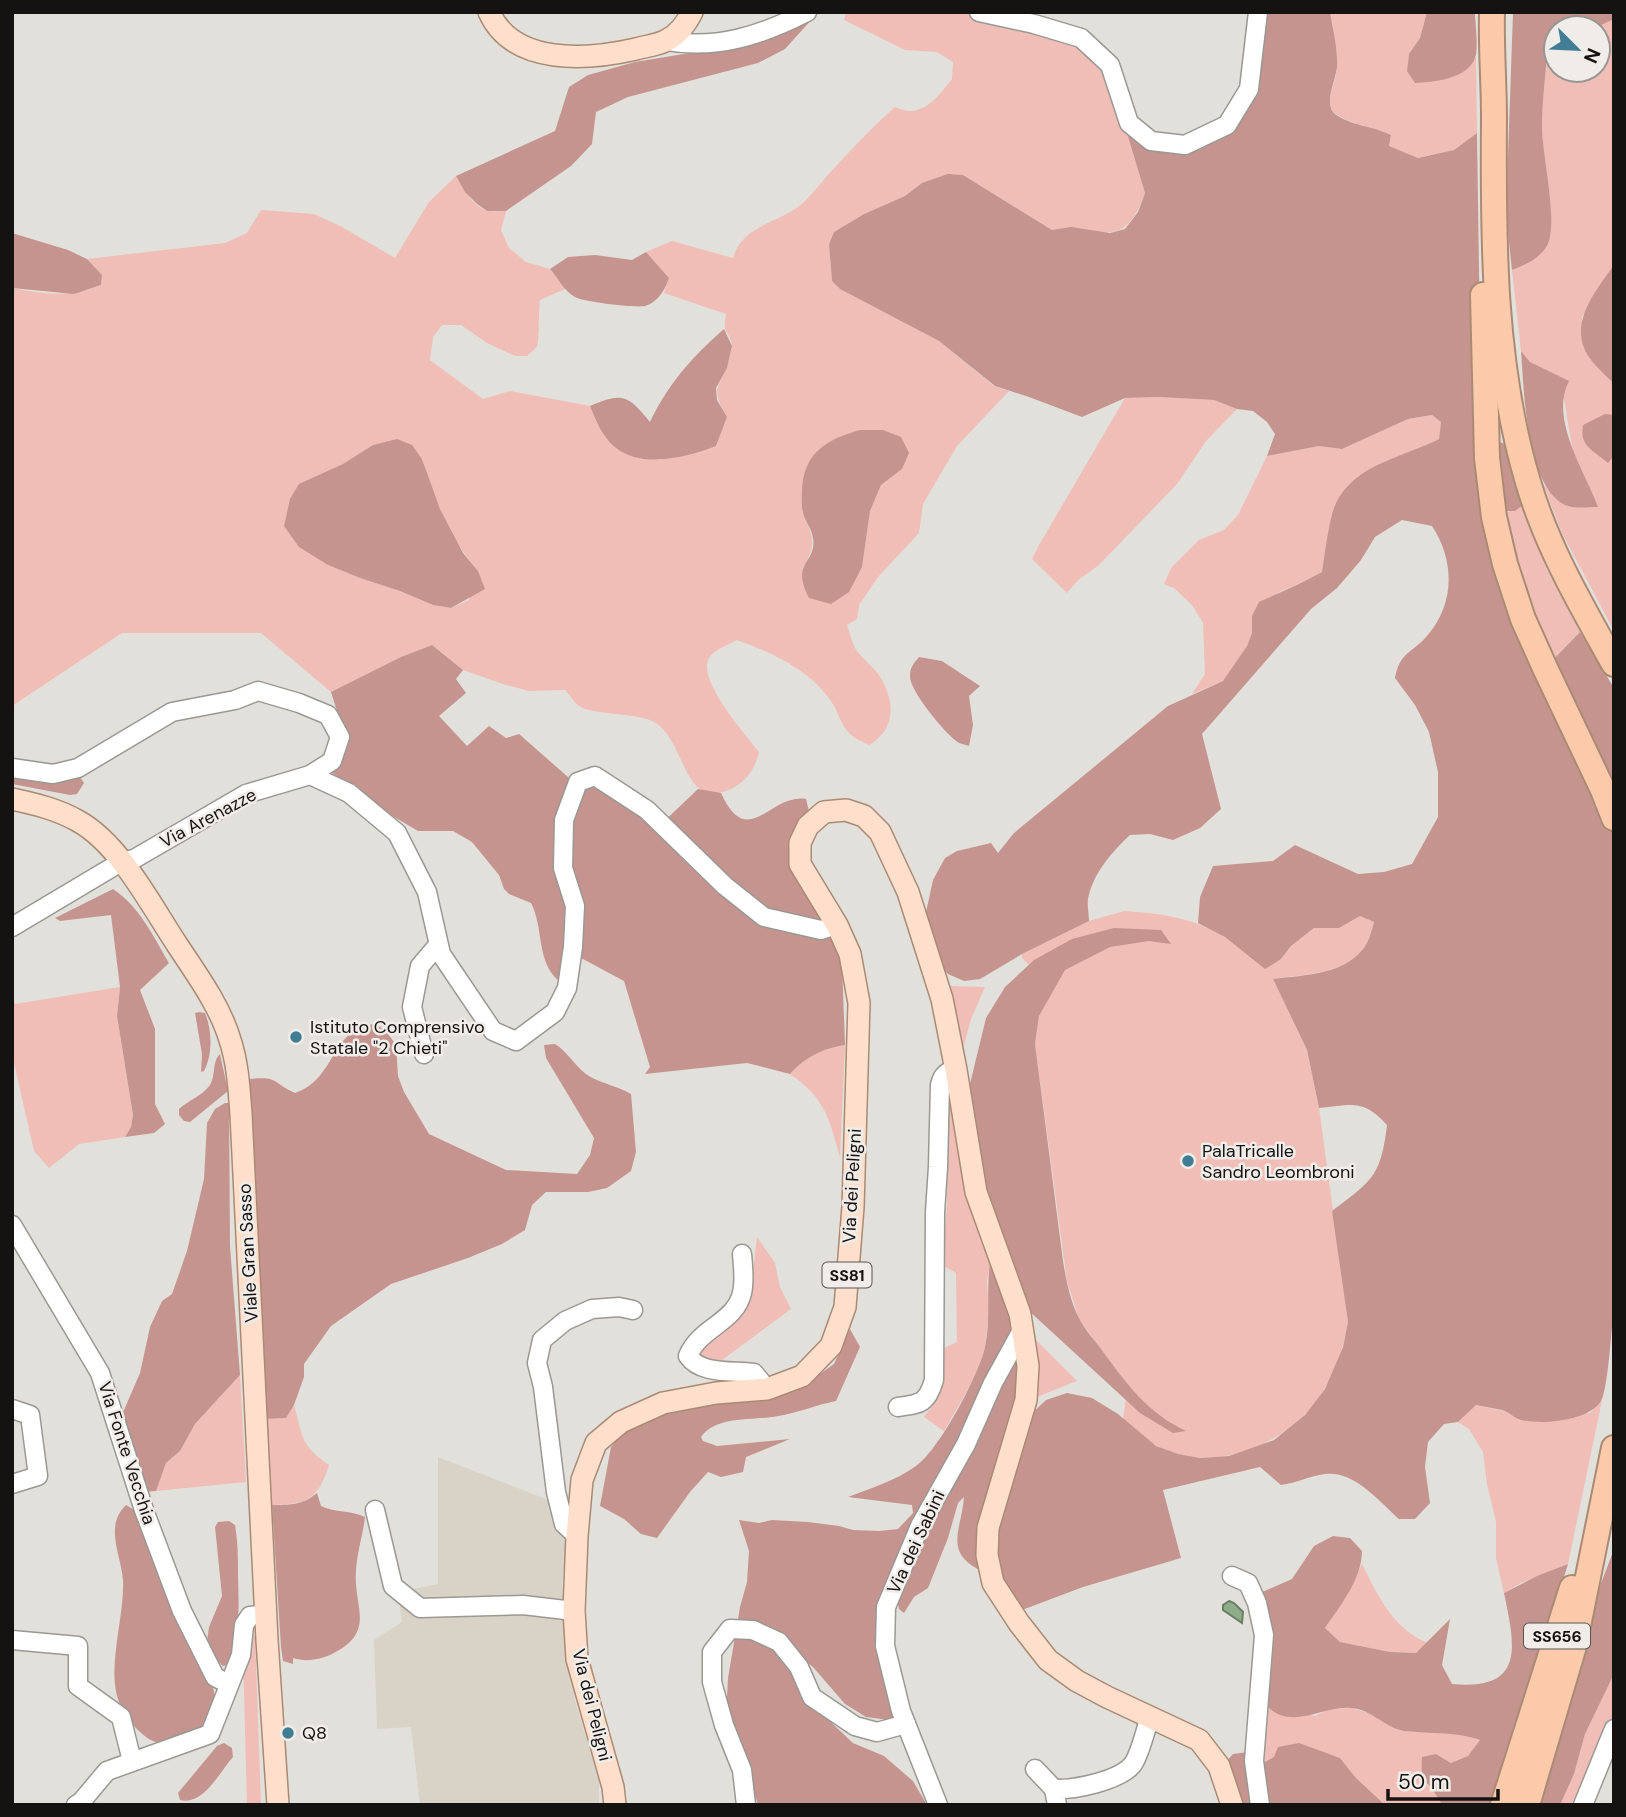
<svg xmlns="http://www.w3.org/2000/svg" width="1626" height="1817" font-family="'DM Sans',sans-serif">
<rect width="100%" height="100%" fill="#e2e0db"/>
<polygon fill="#d9d3c7" points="438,1457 551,1501 571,1528 562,1582 575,1701 599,1781 599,1805 420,1805 411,1727 377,1729 374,1640 402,1622 398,1592 438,1584"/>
<g fill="#f0bdb7" fill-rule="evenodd">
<path d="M846 12H956L1003 21 1082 46 1109 68 1145 193C1122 256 1100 222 1052 230L963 175 922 183 905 196 864 214 834 232 829 244 832 281 840 289 939 341 994 386 1009 391 957 446 923 504 919 533 878 577 859 605 857 619 847 625C850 633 852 644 857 651 863 659 872 666 879 675 895 700 897 729 869 745 837 732 845 719 828 697 806 668 770 652 737 640 728 645 715 649 709 658 696 680 747 736 759 752 755 768 747 781 731 789 681 812 687 738 652 721 636 713 592 715 579 706 574 702 569 694 565 690L529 691 503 684 463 670 432 645 401 657 331 692 261 633H122L12 706V288C44 295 71 297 101 285L102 275 87 259 225 243 247 233 261 210 314 214 342 227 395 258 429 202 456 176C463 188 473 207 488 211 493 212 501 211 506 211L501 230 509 248 526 262 550 269 565 289 540 300C538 316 540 331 537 347L527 356H515L487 343 461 325H442L433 337 430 360 483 399 510 391 590 406 597 423 633 456 660 460 716 446 727 417C707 383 723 388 730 356 730 355 732 347 732 345 729 329 722 336 726 314L664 293 669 278 646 252 672 241 733 258C742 227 774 224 798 207 809 199 818 186 827 176 849 152 871 128 895 107 921 120 937 98 952 79L953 62 937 52 905 50 844 20ZM373 445 422 458C434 499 450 539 478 571L469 600 451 608 433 605 400 591 360 578 328 565 344 464ZM902 469 881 485 870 510 862 567 802 569C818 544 813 536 802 511Z"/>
<path d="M1330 12H1427L1420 38 1409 54 1407 71 1468 68 1476 57 1477 133 1454 150 1417 158 1389 146 1391 135C1373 126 1351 126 1335 113 1323 104 1337 80 1337 67 1338 49 1333 30 1330 12Z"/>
<path d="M1614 19V265L1582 317 1583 345 1592 360 1614 384V631L1562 533 1543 484 1556 499 1583 474 1573 452 1563 393 1548 372 1530 362 1521 351 1512 270C1525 265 1539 259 1546 245 1559 223 1542 155 1542 126 1542 101 1546 75 1547 50L1556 46V70H1598V28H1595Z"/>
<polygon points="1159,397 1214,400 1237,409 1206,441 1177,484 1099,565 1078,580 1067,593 1032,559 1038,547 1125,398"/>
<polygon points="1432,415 1441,422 1439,439 1414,452 1335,504 1322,572 1299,584 1279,592 1252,616 1252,633 1247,646 1232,670 1223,681 1192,694 1205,674 1203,623 1192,605 1174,588 1164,584 1171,568 1199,540 1224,530 1238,515 1267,456 1319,446 1342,449 1408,419"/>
<polygon points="1524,504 1547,570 1580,632 1548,665 1499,511 1508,512"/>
<path d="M1124 911C1159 913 1195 918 1225 937 1239 946 1252 958 1265 968L1281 959 1291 946 1314 928H1339L1360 916 1374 922C1372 929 1370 937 1367 943 1349 975 1305 974 1273 979L1307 1050 1319 1108 1348 1322C1344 1345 1337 1368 1325 1388 1295 1442 1214 1477 1157 1446 1145 1440 1134 1427 1123 1419L1128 1386 1079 1319 1067 1281 1035 1044 1039 1016 1053 989 1022 958V954L1089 921Z"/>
<polygon points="946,986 985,987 971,1019 962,1052"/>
<polygon points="120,987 117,1016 133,1115 131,1127 125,1137 79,1144 49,1168 34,1151 12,1054 12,990 15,1004"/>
<path d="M845 1045 840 1157C829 1118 825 1098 790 1074 806 1057 821 1049 845 1045Z"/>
<path d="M950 1085 971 1203 981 1242 990 1262 987 1282 989 1309 985 1348 975 1377 944 1431 924 1417C942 1396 942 1376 942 1349L957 1342 956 1273 942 1265 947 1203V1094Z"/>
<polygon points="757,1237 775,1263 780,1287 791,1309 718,1363 700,1360 701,1351 747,1296 753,1272"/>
<polygon points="1035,1339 1077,1381 1037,1397 1033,1393"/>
<polygon points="240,1375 246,1482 156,1491 166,1463 180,1451 195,1424"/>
<polygon points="1602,1400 1568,1564 1519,1584 1504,1593 1496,1558 1496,1522 1487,1484 1483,1452 1469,1429 1458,1422 1475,1405 1504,1411 1519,1419 1590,1413"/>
<path d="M294 1405C303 1437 300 1445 329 1465 318 1500 307 1504 272 1505L266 1419 286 1418Z"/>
<path d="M1362 1564C1378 1596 1393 1629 1428 1643L1416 1653 1390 1652 1340 1642 1325 1628 1351 1586Z"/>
<polygon points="247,1636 255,1636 261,1805 247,1805 243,1653"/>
<polygon points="1614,1674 1614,1719 1571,1805 1560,1805 1574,1774 1585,1734"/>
<polygon points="1266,1701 1315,1716 1330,1709 1351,1708 1375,1715 1399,1730 1464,1734 1481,1741 1468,1756 1451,1763 1436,1754 1426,1784 1436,1793 1442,1805 1385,1805 1356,1778 1340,1758 1322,1752 1274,1757 1263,1763 1259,1760"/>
</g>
<g fill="#c6948e">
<path d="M1267 12H1330C1333 30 1338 49 1337 67 1336 80 1323 104 1335 114 1351 126 1373 126 1391 135L1389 146 1418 158 1454 150 1477 133 1482 476 1614 836V1305C1612 1322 1608 1390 1601 1401 1589 1421 1542 1425 1521 1420 1514 1418 1509 1412 1502 1410 1494 1408 1484 1407 1476 1405L1458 1422 1444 1424 1428 1442 1425 1467 1430 1503 1415 1519H1399C1380 1502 1354 1470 1325 1474 1310 1476 1296 1483 1281 1485L1260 1467 1163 1490 1181 1558 1083 1587 1022 1610 1003 1587 993 1557 995 1520 1029 1416 1046 1400 1067 1393 1092 1398 1118 1414 1156 1446 1178 1454 1200 1458 1229 1456 1274 1440 1305 1415 1325 1389 1343 1347 1348 1322 1332 1211C1372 1181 1381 1176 1387 1125 1363 1098 1351 1105 1319 1108L1307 1050 1273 979C1304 975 1349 975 1367 943 1370 937 1372 929 1374 922L1360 916 1339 928H1314L1291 946 1281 959 1265 969 1225 937 1198 923 1200 897 1213 866 1273 861 1295 845 1358 874 1384 872 1412 864 1438 817V772L1429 732 1415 705 1395 678C1400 652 1411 654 1427 636 1455 604 1455 561 1432 526L1402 520 1375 537 1361 560 1337 588 1311 609 1202 734 1221 809 1200 828 1173 840 1150 834 1130 835C1112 852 1093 873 1088 899 1087 906 1089 914 1089 921L1022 954 980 979 964 981 948 974 937 964 923 926 933 880 945 858 957 851 991 843 998 853 1014 833 1168 706 1223 681 1247 646 1252 633V616L1259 602 1299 584 1322 572C1325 554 1329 518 1336 503 1355 464 1404 457 1439 439L1441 422 1432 415 1408 419 1342 449 1319 446 1267 456 1275 434 1267 422 1253 411 1237 409 1214 400 1159 397 1125 398 1082 417 1029 397 995 386 939 341 840 289 832 281 829 244 834 232 864 214 905 196 922 183 948 174 963 175 1052 230 1071 227 1110 233 1125 229 1138 212 1145 193 1127 133C1140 145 1154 149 1171 152 1184 154 1196 151 1208 145 1255 123 1260 58 1267 12Z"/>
<path d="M1427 12H1475C1475 23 1479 49 1475 58 1467 79 1434 82 1415 83L1407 71 1409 54 1420 38Z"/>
<path d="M1513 12H1614V19L1595 28H1556V46L1547 50C1546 75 1542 101 1542 126 1542 155 1559 223 1547 246 1539 259 1525 265 1512 270L1506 214Z"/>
<polygon points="813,18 785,49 758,63 628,97 596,112 592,144 571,166 506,211 487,211 477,204 465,192 456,176 555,131 569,87 588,75 635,62 768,40"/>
<polygon points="12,233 68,250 87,259 102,275 101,285 74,294 12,288"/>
<path d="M646 252 669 278C665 290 658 302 645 306 635 308 583 302 575 297 564 291 558 278 550 269L568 257 595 255 632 260Z"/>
<path d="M1614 265V384C1604 373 1587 360 1583 345 1574 315 1598 288 1614 265Z"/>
<path d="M724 329 732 346 727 368 716 388 717 400 727 417 716 446C687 457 643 469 616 448 603 438 596 421 590 406 623 392 628 395 650 422 668 384 692 357 724 329Z"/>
<path d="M1521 351 1530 362 1569 381C1549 419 1585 471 1598 507 1588 507 1574 509 1565 505 1526 487 1524 389 1521 351Z"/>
<path d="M1605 414 1614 415V456L1608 463C1593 450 1579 446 1583 425Z"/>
<path d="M860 430H883L901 437 909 453 902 469 881 485 870 511 862 567 849 592 831 604 809 598C790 561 817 564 813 538 812 529 805 521 803 513 801 506 802 498 802 491 803 453 827 439 860 430Z"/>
<polygon points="397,439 412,445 422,459 440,509 463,553 478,571 485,589 451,608 433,605 400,591 360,578 328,565 299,547 284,526 290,499 299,484 343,464 373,445"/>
<polygon points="1499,442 1509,445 1524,504 1515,511 1499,511 1493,450"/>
<polygon points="1580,632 1614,688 1614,799 1548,665"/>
<path d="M432 645 463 670 456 679 466 693 439 716 467 746 489 726 506 738 519 734 568 777 573 788 563 817 571 898 566 982 559 981C536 962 544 928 531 903L509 894 504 889 499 875 472 842 453 831H418L374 805 331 772 347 743 331 692 401 657Z"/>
<path d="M919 657 942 661 980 686 969 696 973 725 969 746C966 745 962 744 959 743 946 735 909 690 910 676 910 667 914 663 919 657Z"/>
<polygon points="12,768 73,775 80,777 84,783 77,794 70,795 12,784"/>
<path d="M595 784 622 798 656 829 698 789 721 793C748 852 770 793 806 799L809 811 800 829 823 914 842 964 845 1045C821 1049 806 1057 790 1074L747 1063 645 1074 650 1067 624 981 581 958 576 948 567 850 578 794 584 787Z"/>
<path d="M113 889C140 907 153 936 169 963L140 990 155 1029V1104L165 1124 154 1133 125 1137 131 1127 133 1115 117 1016 120 987 111 915 60 921 55 918Z"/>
<path d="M1114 928 1161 930 1171 944 1149 941 1110 947 1065 970 1039 1016 1035 1044 1063 1261C1066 1279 1070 1301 1079 1318 1084 1329 1094 1339 1101 1349 1127 1384 1146 1412 1186 1431L1173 1433 1140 1413 1028 1310 990 1206 976 1152 969 1088 986 1018 1005 987 1034 960 1072 939Z"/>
<path d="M199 1012 205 1013C212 1030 213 1054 204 1071L201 1072 202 1054 195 1013Z"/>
<path d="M375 1024 386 1031 396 1045 398 1076 404 1092 429 1134 506 1170 577 1174 590 1155 594 1138 546 1058 544 1045 555 1044C568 1052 576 1068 589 1076 602 1084 618 1086 631 1094L636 1152 631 1171 607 1188 588 1192H546L532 1205 525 1230 502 1244 468 1258 391 1284 331 1326 304 1364V1377L294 1405 286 1418 266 1419 249 1079C279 1076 271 1082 295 1093 337 1079 330 1028 375 1024Z"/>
<path d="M220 1054 228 1091 190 1122 184 1121 179 1115V1109C189 1100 202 1096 210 1085 216 1075 212 1061 220 1054Z"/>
<polygon points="225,1103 229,1103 230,1246 240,1375 195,1424 180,1451 166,1463 156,1491 144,1492 121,1417 140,1373 150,1327 162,1301 172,1294 187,1251 204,1179 207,1123 215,1109"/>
<path d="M990 1262 1007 1309 1014 1337 884 1613 896 1721 866 1717 845 1704 813 1667 791 1649 806 1699 853 1743 884 1756 913 1781 927 1805H758L742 1753 726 1717 728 1678 740 1607 747 1582 749 1551 739 1520 759 1523 772 1520 808 1522 839 1526 853 1530 879 1531 898 1529 913 1513 912 1505 848 1497C871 1488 895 1481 916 1466 939 1450 979 1375 985 1347 991 1319 986 1291 990 1262Z"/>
<path d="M850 1329 860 1347 836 1401C816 1405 797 1413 778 1416 753 1421 717 1415 701 1437L703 1441 717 1446 790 1439 746 1457 743 1472 721 1477 708 1472 690 1492 657 1538 641 1534 624 1519 600 1506 611 1447 631 1424 652 1416 746 1397 796 1391 834 1364Z"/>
<path d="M1016 1352 1022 1375 980 1570C943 1552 962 1528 964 1497L958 1503 948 1538 928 1588 914 1597 904 1613 899 1609 896 1595 904 1575Z"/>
<path d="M317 1493 321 1506C336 1513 350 1510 365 1517 363 1535 357 1552 356 1571 353 1608 378 1632 330 1655 317 1660 306 1662 293 1658V1664L283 1661 281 1647 272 1505C290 1505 303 1505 317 1493Z"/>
<path d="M126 1505 136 1511C156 1557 174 1603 194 1649 200 1662 212 1678 214 1692 216 1703 211 1724 203 1732 192 1743 167 1747 153 1741 139 1735 125 1716 119 1702 106 1670 125 1615 123 1580 121 1555 104 1526 126 1505Z"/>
<path d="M229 1521 235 1525C238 1542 238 1559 238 1576 239 1610 240 1632 229 1665L223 1666 210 1653 207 1641 209 1627 222 1596 215 1527 218 1522Z"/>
<path d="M1333 1536 1350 1538 1362 1551C1362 1579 1340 1606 1325 1628L1340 1642 1390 1652 1416 1653 1450 1619 1442 1665 1452 1684C1526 1691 1515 1646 1504 1593L1537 1576 1568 1564 1492 1805H1442C1431 1782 1419 1785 1422 1757L1436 1754 1451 1763 1468 1756 1480 1740C1458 1732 1439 1734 1416 1732 1411 1731 1404 1732 1400 1730 1382 1725 1372 1710 1351 1708 1324 1705 1292 1731 1268 1707L1260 1593 1292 1579 1314 1546Z"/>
<polygon points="1614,1549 1614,1674 1585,1734 1574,1774 1560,1805 1538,1805 1600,1586"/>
<path d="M224 1743 232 1748 233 1757C219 1773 203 1806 180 1800L178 1793 217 1746Z"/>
<polygon points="1299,1743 1340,1758 1356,1778 1385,1805 1240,1805 1225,1763 1233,1754 1248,1752 1263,1763 1274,1757 1278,1747"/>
</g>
<polygon fill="#8eac87" stroke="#697e64" stroke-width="2" points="1229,1601 1234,1603 1243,1612 1242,1623 1223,1610 1223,1605"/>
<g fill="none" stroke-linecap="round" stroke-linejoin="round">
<defs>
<g id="minor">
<polyline points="979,12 1034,24 1081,38 1110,65 1129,123 1151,141 1185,145 1227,125 1249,89 1258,12"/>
<path d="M666 41C717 50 762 35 807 12"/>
<polyline points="12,768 53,774 78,768 172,712 235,700 258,691 299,703 328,715 340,737 332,761 310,775"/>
<polyline points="12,927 121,862 134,859 246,794 310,775 349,793 397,833 427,892 441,954 493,1031 516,1041 555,1012 567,988 573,947 575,906 563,868 564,820 578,782 595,776 647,810 725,886 764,917 821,930 837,925"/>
<polyline points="424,1054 412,1007 420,966 438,945"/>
<polyline points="12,1225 100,1373 144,1510 182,1611 215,1677 229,1684"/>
<path d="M742 1254C743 1266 745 1281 742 1293 735 1323 700 1327 688 1356 701 1375 733 1370 754 1373L767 1389"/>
<path d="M898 1407C920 1404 927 1404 934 1380L935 1212 938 1167 940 1085C942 1076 946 1071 956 1070"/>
<polyline points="12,1409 30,1415 38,1476 12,1484"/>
<polyline points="375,1510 393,1586 420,1608 523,1605 574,1611"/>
<polyline points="577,1536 564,1524 556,1492 543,1387 537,1363 542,1340 565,1321 592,1309 619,1307 633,1310"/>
<polyline points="1232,1576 1248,1583 1257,1603 1264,1635 1254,1761 1260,1805"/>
<polyline points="12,1640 78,1646 78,1686 121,1717 132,1761"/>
<polyline points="1035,1769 1054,1789"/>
<polyline points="76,1805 81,1802 107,1771 210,1734 241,1655 244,1625 250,1616 266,1614"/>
<polyline points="746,1805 742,1770 724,1725 712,1682 712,1652 730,1629 753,1630 779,1642 799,1667 812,1697 855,1726 877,1732 906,1724"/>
<polyline points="938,1805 901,1711 885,1646 886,1607 920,1526 966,1444 993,1383 1021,1332"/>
<path d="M1057 1805 1054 1789C1074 1790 1120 1781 1133 1764 1140 1754 1146 1729 1150 1716"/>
<polyline points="1583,1805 1614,1729"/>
</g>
<g id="major">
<path d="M489 12C513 66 588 60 636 49 646 46 659 45 667 40 679 34 686 24 692 12"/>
<path d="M12 799C35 804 57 809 78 821 120 844 152 907 178 946 197 975 220 1006 230 1040 238 1064 239 1089 241 1114L267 1640 278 1805"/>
<polyline points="615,1805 613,1787 577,1659 574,1611 577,1536 582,1480 596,1443 621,1422 663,1403 716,1393 767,1389 802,1376 831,1346 845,1307 853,1207 859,1003 850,954 837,925 800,864 800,843 808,826 824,812 846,810 864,816 880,832 908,892 942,999 956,1070 976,1192 1020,1314 1028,1366 1026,1400 988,1528 987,1555 993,1583 1019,1623 1048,1660 1077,1681 1107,1697 1199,1740 1219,1766 1232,1805"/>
</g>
<g id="highway">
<path d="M1492 12C1491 48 1494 83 1494 118 1493 240 1493 365 1528 482 1547 547 1581 605 1614 664"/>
<polyline points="1483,295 1487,458 1494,517 1505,564 1523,619 1545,668 1603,790 1614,818"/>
<polyline points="1503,1805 1572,1588"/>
<polyline points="1527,1805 1574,1646 1614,1448"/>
</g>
</defs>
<use href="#minor" stroke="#9a9893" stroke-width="21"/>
<use href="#major" stroke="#aa8a74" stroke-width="24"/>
<use href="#highway" stroke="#aa8a74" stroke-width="28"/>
<use href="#minor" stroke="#fff" stroke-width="18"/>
<use href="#major" stroke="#fddfcc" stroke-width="21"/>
<use href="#highway" stroke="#fbcaaa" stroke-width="24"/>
</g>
<g fill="#417e94" stroke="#f0ede8" stroke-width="2.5">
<circle cx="296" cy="1037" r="7"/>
<circle cx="1188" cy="1161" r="7"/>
<circle cx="288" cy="1733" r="7"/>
</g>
<g text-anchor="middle" stroke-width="5" stroke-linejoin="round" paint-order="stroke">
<g fill="#f0ede8" stroke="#565452" stroke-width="2">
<rect x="822.5" y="1262.5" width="49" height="25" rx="5"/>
<rect x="1524" y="1623.5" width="66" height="25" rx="5"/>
</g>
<g font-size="16" font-weight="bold" fill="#141311">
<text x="847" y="1281">SS81</text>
<text x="1557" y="1642">SS656</text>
</g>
<g font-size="18" fill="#141311" stroke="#f0ede8">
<text transform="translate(208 818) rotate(-28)" y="6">Via Arenazze</text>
<text transform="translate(852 1186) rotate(-87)" y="6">Via dei Peligni</text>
<text transform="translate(248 1253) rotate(-93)" y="6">Viale Gran Sasso</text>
<text transform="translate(127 1453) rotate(72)" y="6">Via Fonte Vecchia</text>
<text transform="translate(916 1542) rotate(-65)" y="6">Via dei Sabini</text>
<text transform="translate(592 1705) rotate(76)" y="6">Via dei Peligni</text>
</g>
<g font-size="18" fill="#141311" stroke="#f0ede8" text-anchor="start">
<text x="310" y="1033">Istituto Comprensivo<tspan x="310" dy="21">Statale "2 Chieti"</tspan></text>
<text x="1202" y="1157">PalaTricalle<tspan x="1202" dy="21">Sandro Leombroni</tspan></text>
<text x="302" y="1739">Q8</text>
</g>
</g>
<rect width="1626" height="1817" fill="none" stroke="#141311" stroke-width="28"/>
<g transform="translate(1577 49) rotate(114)"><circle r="33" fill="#f0ede8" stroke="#989692" stroke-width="2"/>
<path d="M0-5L12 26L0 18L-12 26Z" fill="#417e94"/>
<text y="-10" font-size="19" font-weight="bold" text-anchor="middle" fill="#141311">N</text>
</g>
<path d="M1388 1789v10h110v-10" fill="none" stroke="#141311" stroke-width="3.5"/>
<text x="1398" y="1789" font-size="21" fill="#141311" stroke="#f0ede8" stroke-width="5" paint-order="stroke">50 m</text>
</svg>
